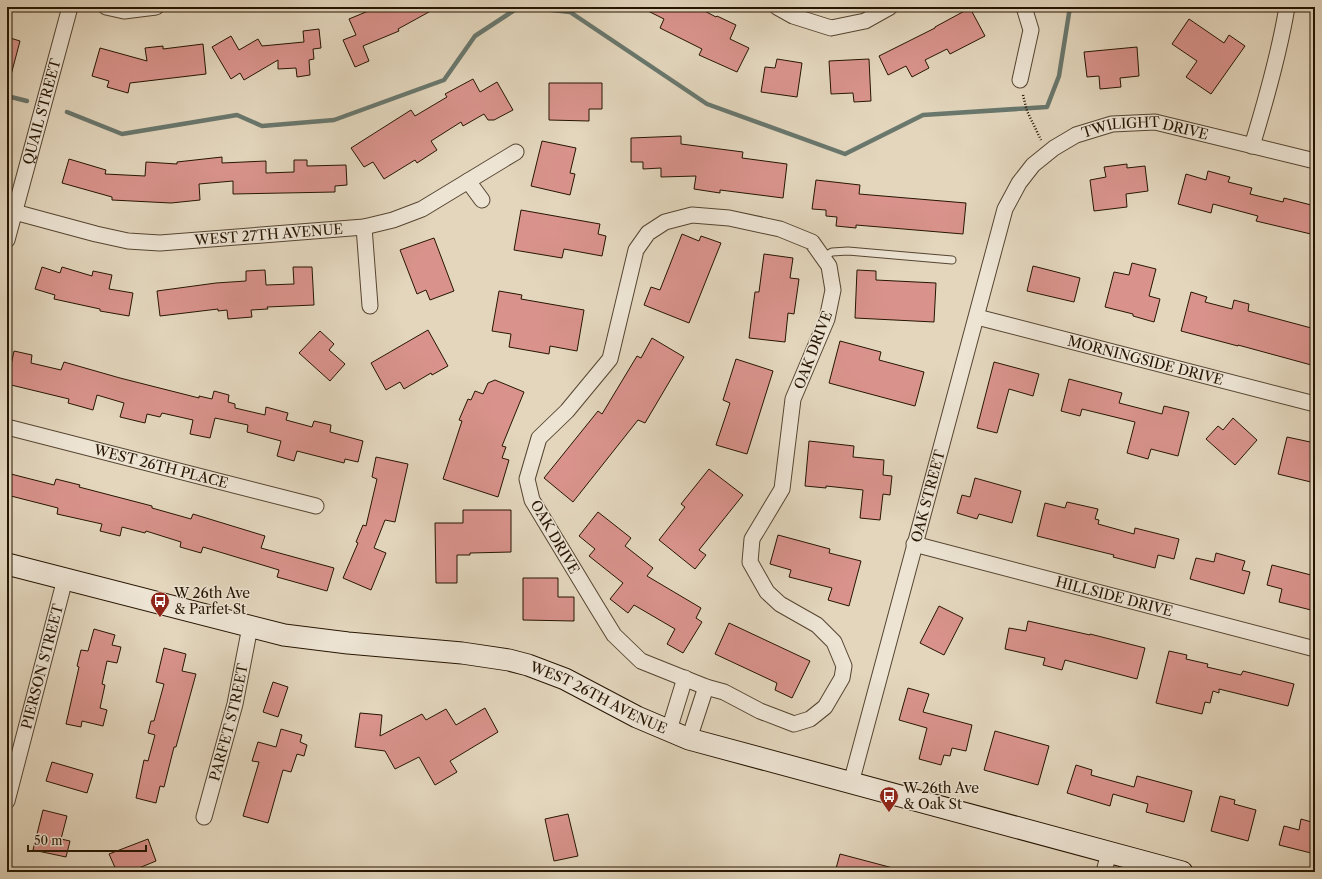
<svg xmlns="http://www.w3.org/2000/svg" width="1322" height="879" font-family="'Libre Caslon Text',serif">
<rect width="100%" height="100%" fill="#e3d6bd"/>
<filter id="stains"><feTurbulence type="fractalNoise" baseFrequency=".005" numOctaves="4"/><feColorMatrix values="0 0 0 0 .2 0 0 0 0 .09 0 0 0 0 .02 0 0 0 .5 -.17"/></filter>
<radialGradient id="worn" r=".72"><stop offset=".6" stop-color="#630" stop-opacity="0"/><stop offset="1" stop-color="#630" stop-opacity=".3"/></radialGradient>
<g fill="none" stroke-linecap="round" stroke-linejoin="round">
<g stroke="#69776d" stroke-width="4.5">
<polyline points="525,7 570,12 707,104 845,154 923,115 1047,107 1059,76 1070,7"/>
<polyline points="7,96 27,101"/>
<polyline points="67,112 122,134 237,115 262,126 334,120 444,80 475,36 519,7"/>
</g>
</g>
<g fill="#d9938c" stroke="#261502">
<polygon points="378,7 438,7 398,29 399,31 363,46 369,61 355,67 343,40 356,35 349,19"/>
<polygon points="640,7 697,7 716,17 717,16 736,25 730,39 749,48 737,72 699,55 702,49 660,28 664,19"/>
<polygon points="970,8 985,36 950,54 947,49 925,60 929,68 912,77 906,66 888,75 879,56 935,28 935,27"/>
<polygon points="1189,19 1224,43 1229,35 1245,46 1211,94 1186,77 1197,61 1172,44"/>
<polygon points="319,29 321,48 313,49 314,59 309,60 310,75 297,77 296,68 278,69 278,60 244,80 240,73 231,79 212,47 231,36 239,50 258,39 262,46 304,42 303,31"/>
<polygon points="7,37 20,41 11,75 7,75"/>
<polygon points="203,44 206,74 130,83 128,93 107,87 109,81 92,76 100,48 147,61 145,48 163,46 163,49"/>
<polygon points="1137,47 1139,76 1120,78 1121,87 1100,89 1099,76 1087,77 1084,52"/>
<polygon points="777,59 802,63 797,97 761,92 765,67 775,68"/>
<polygon points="869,59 871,101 854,102 853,93 831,94 829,61"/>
<polygon points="473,79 480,92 497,82 513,110 494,120 488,120 484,114 463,126 461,122 431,141 437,150 417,163 415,160 384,179 373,162 364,167 351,148 411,110 415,116 447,97 445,94"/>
<polygon points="549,83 602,83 602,109 589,109 589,121 549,120"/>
<polygon points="681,136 681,144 743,152 742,158 787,164 783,198 720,190 720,193 694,189 696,176 661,177 661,168 643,169 643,162 631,162 631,138"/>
<polygon points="542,141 576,148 570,173 575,174 570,195 531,186"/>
<polygon points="222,157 222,163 266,161 266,173 294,172 294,160 307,160 307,166 346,165 347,185 335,186 335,192 233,194 233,181 199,184 200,200 171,203 112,200 112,197 62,183 69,159 106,170 105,174 145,176 146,162 177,164 177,162"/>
<polygon points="1127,164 1127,168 1145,166 1148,191 1126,194 1127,207 1094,211 1090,180 1106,177 1104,167"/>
<polygon points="1208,171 1230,177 1228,182 1252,188 1250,194 1283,202 1284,198 1315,206 1315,235 1256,221 1258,216 1213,204 1211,213 1178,204 1186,174 1206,180"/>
<polygon points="816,180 860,185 859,194 966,203 963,234 856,225 856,228 836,226 837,217 826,216 826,210 812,209"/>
<polygon points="521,210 600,224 598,234 606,236 602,256 564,249 562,258 514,250"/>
<polygon points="682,234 699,241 701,236 721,243 689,323 644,305 651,287 660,290"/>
<polygon points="434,238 454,291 430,300 426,290 417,294 400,250"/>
<polygon points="764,254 793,258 790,278 799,279 794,314 788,313 785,342 749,338 755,292 759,292"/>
<polygon points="1132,263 1156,269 1149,296 1160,299 1154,322 1133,316 1133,314 1105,307 1114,272 1129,275"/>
<polygon points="1033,266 1080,278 1074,302 1027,291"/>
<polygon points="42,267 60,273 62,267 92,276 93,271 112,275 109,289 133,293 129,316 100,311 100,309 54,299 55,295 35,289"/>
<polygon points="293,267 312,267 314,305 267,307 268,309 251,310 252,317 228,319 227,310 218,311 218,309 160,316 157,291 216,283 246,281 246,271 265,270 266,285 294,284"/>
<polygon points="857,270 876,271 876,280 936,283 934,322 855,318"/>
<polygon points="499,291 522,295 521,299 584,310 577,351 550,346 549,354 509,347 511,334 492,331"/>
<polygon points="1191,292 1207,297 1205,302 1232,309 1234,300 1249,304 1248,311 1315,329 1315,366 1238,345 1238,346 1181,331"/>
<polygon points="428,330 448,366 432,375 431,373 404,389 400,382 386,390 371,363"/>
<polygon points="320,331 334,344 329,350 345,364 330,381 299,353"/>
<polygon points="652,338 684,357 645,423 638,420 573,502 544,478 598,411 602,414 637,356 641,358"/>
<polygon points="840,341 881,352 879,360 924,372 915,406 829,383"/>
<polygon points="14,351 32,355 31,363 61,370 64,362 120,378 199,398 199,396 212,399 214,391 229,395 228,402 235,404 235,408 265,415 266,407 288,413 286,420 312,427 314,421 331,425 330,432 363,441 358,462 345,459 344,463 297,451 294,461 277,456 281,441 247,432 248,425 215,418 210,438 190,434 193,420 162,413 160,417 147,414 145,423 120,417 124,403 97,395 93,410 68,403 69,399 7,384"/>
<polygon points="736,359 773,371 747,454 716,445 730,403 723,400"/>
<polygon points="994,362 1039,374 1033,396 1009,389 997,433 977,428"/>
<polygon points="1069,379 1122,393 1119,403 1162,414 1164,406 1189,412 1178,456 1151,449 1148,459 1127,453 1135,422 1082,409 1080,416 1061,411"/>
<polygon points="495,380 524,392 502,446 506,447 502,458 509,460 498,497 443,479 462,421 459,420 468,399 471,400 475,391 483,394 488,383"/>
<polygon points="1233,418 1257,440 1235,465 1206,439 1218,426 1223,430"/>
<polygon points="1287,437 1315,443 1315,483 1278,474"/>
<polygon points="809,441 854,446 853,457 884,460 883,475 892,476 890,495 883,494 880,520 860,518 863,490 826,486 826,488 805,486"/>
<polygon points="376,457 408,464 395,522 385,520 374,548 386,553 371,590 343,578 358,543 356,542 363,525 366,526 377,479 372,477"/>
<polygon points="709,469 743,495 699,550 706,555 695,569 659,540 685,507 681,504"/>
<polygon points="7,473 54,485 56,479 80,485 79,487 152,506 152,508 191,519 193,514 265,536 261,548 334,568 327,591 277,577 279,570 203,547 201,553 180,547 181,542 146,531 145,533 122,527 120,536 100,531 102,524 57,514 58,508 7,495"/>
<polygon points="975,478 1021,491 1012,523 979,514 977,519 957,513 962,495 970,497"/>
<polygon points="1067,502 1098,509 1095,519 1099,520 1098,524 1134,534 1135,528 1179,539 1174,559 1158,555 1155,568 1113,557 1114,555 1037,536 1045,503 1065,508"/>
<polygon points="463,510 511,510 511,552 470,553 470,555 457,555 457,583 436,583 435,523 463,523"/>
<polygon points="598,512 631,538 625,546 653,568 647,576 701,608 696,618 702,622 683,653 667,644 675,629 634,605 628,613 610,599 623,583 589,556 595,549 579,536"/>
<polygon points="778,535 830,549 829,553 861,561 849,606 828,600 832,588 789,577 791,570 770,564"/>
<polygon points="1216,553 1245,561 1242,570 1250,572 1244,594 1190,579 1196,558 1214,562"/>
<polygon points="1272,565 1315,576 1315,611 1279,602 1282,589 1267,585"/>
<polygon points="523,578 558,578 558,597 574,597 574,621 523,620"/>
<polygon points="939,606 963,618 944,655 920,643"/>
<polygon points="1028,621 1090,635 1090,634 1145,648 1137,679 1065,660 1062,670 1043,665 1045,658 1005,649 1009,628 1026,631"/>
<polygon points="729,623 810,661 792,698 775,690 777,683 715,654"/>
<polygon points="94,629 115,635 112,645 121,647 117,663 107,661 102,684 105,685 100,708 107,710 103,726 82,721 81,727 66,724 79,667 77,666 81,650 88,651"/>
<polygon points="164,648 186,654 182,671 196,674 176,747 174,747 164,787 160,786 156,803 136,798 144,760 148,761 155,735 148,733 151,721 154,721 164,684 156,682"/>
<polygon points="1169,651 1187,655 1186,659 1208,664 1207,667 1241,675 1243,671 1294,684 1288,706 1219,689 1219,693 1213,691 1210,703 1205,702 1202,714 1156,703"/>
<polygon points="273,682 288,687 278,717 263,712"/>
<polygon points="908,688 929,694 923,712 972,725 966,751 952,748 950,756 944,755 941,765 919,759 927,728 899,720"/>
<polygon points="485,708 498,732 450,761 457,772 435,785 419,757 395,769 385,751 355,747 360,713 382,715 380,736 422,714 426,720 446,709 456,725"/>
<polygon points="281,729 302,735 300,742 307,745 304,756 297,754 291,772 283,770 268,823 243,816 259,762 252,761 258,742 276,747"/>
<polygon points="995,731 1049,746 1038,785 984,770"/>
<polygon points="52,762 93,774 87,793 46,781"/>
<polygon points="1076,765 1092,770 1091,775 1134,787 1137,776 1192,791 1184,822 1146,812 1148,804 1113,794 1110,806 1067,793"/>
<polygon points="1220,796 1235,800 1234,804 1256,810 1248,841 1211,831"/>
<polygon points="43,810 67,816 61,839 70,841 66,857 33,850"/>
<polygon points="568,814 578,856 554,861 545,819"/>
<polygon points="1301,819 1315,823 1315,854 1279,845 1284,826 1299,830"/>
<polygon points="148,839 156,861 129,872 117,872 109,854"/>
<polygon points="840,854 893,868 892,872 835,872"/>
</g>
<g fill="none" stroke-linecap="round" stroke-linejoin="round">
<defs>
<polyline id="lane" points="823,257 832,252 848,251 952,260"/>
<g id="street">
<polyline points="106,7 124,11 156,7"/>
<polyline points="777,7 793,16 831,28 865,21 890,7"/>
<polyline points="1020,80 1031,30 1024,7"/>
<path d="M1252 146C1266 100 1279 55 1287 7"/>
<polyline points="468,181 482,200"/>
<path id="s1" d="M7 210 96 234 128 241 160 243 364 227 393 220 422 209 516 152"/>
<polygon points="692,215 729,218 780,229 812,242 829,266 833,290 827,319 793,399 782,489 752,539 750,562 767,592 780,604 817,625 834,642 844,666 842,678 825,707 810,719 794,724 760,711 724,692 706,687 641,661 614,635 598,609 532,500 527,479 539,438 567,411 610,359 636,250 648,233 665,222"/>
<polyline points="364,227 370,306"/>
<path id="s2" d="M7 240 70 7"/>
<path id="s3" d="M977 317 1315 404"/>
<path id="s4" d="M7 427 316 506"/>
<path id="s5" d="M914 544 1315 649"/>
<polyline points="669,730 685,678"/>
<polyline points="689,739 706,687"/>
<path id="s6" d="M851 783 1005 209 1019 183 1033 165 1054 148 1076 135 1112 124 1155 122 1315 161"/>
<path id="s7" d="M7 801 65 579"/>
<path id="s8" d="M204 817 235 704 250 627"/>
<polyline points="1104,872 1109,852"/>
</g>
<g id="secondary">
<path id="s9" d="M7 564 284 635 348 643 462 653 509 660 528 665 565 679 637 717 689 739 1182 872"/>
</g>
</defs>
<use href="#lane" stroke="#554531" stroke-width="9"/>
<use href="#street" stroke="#554531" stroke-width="17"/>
<use href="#secondary" stroke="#261502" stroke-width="23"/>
<polyline stroke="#261502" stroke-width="2.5" stroke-dasharray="1 2" stroke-linecap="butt" points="1023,95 1027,111 1041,140"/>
<use href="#lane" stroke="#ede4d4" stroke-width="7"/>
<use href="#street" stroke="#ede4d4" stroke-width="15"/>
<use href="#secondary" stroke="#ede4d4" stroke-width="21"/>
</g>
<defs>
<symbol id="bus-pin" viewBox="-11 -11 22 30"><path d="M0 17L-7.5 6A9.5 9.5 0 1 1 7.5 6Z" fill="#8f2418" stroke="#ede4d4"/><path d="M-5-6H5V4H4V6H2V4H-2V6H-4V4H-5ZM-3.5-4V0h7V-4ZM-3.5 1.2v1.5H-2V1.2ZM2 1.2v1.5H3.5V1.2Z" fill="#fff"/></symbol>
</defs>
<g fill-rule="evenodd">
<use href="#bus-pin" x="149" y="590" width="22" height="30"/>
<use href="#bus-pin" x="878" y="785" width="22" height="30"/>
</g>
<g text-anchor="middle" stroke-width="3" stroke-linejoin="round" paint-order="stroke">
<g font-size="14" fill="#261502" stroke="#ede4d4">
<text dy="5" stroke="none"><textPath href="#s2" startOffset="133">QUAIL STREET</textPath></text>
<text dy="5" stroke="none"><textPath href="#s6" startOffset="770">TWILIGHT DRIVE</textPath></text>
<text dy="5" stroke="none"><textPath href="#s1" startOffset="266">WEST 27TH AVENUE</textPath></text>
<text transform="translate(813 350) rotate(-69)" y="5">OAK DRIVE</text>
<text dy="5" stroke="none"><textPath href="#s3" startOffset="174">MORNINGSIDE DRIVE</textPath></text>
<text dy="5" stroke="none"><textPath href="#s4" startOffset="159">WEST 26TH PLACE</textPath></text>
<text dy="5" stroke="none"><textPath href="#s6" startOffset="297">OAK STREET</textPath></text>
<text transform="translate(555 537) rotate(60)" y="5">OAK DRIVE</text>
<text dy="5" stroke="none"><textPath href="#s5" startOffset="207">HILLSIDE DRIVE</textPath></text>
<text dy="5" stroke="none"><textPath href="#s7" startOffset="139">PIERSON STREET</textPath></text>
<text dy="5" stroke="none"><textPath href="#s9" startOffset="610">WEST 26TH AVENUE</textPath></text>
<text dy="5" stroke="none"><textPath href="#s8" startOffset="98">PARFET STREET</textPath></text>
</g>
<g font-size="14" fill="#261502" stroke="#ede4d4" text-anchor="start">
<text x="174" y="598">W 26th Ave<tspan x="174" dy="16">&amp; Parfet St</tspan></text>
<text x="903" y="793">W 26th Ave<tspan x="903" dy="16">&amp; Oak St</tspan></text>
</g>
</g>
<rect width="1322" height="879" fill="none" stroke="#e3d6bd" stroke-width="24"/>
<rect x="8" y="8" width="1306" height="863" fill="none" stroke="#261502" stroke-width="2"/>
<rect x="12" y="12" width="1298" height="855" fill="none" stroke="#261502"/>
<path d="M28 845v6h118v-6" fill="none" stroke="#261502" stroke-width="2"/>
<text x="34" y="845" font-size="12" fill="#261502" stroke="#ede4d4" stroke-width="3" paint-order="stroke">50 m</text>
<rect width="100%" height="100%" filter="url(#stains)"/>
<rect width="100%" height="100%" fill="url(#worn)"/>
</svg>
